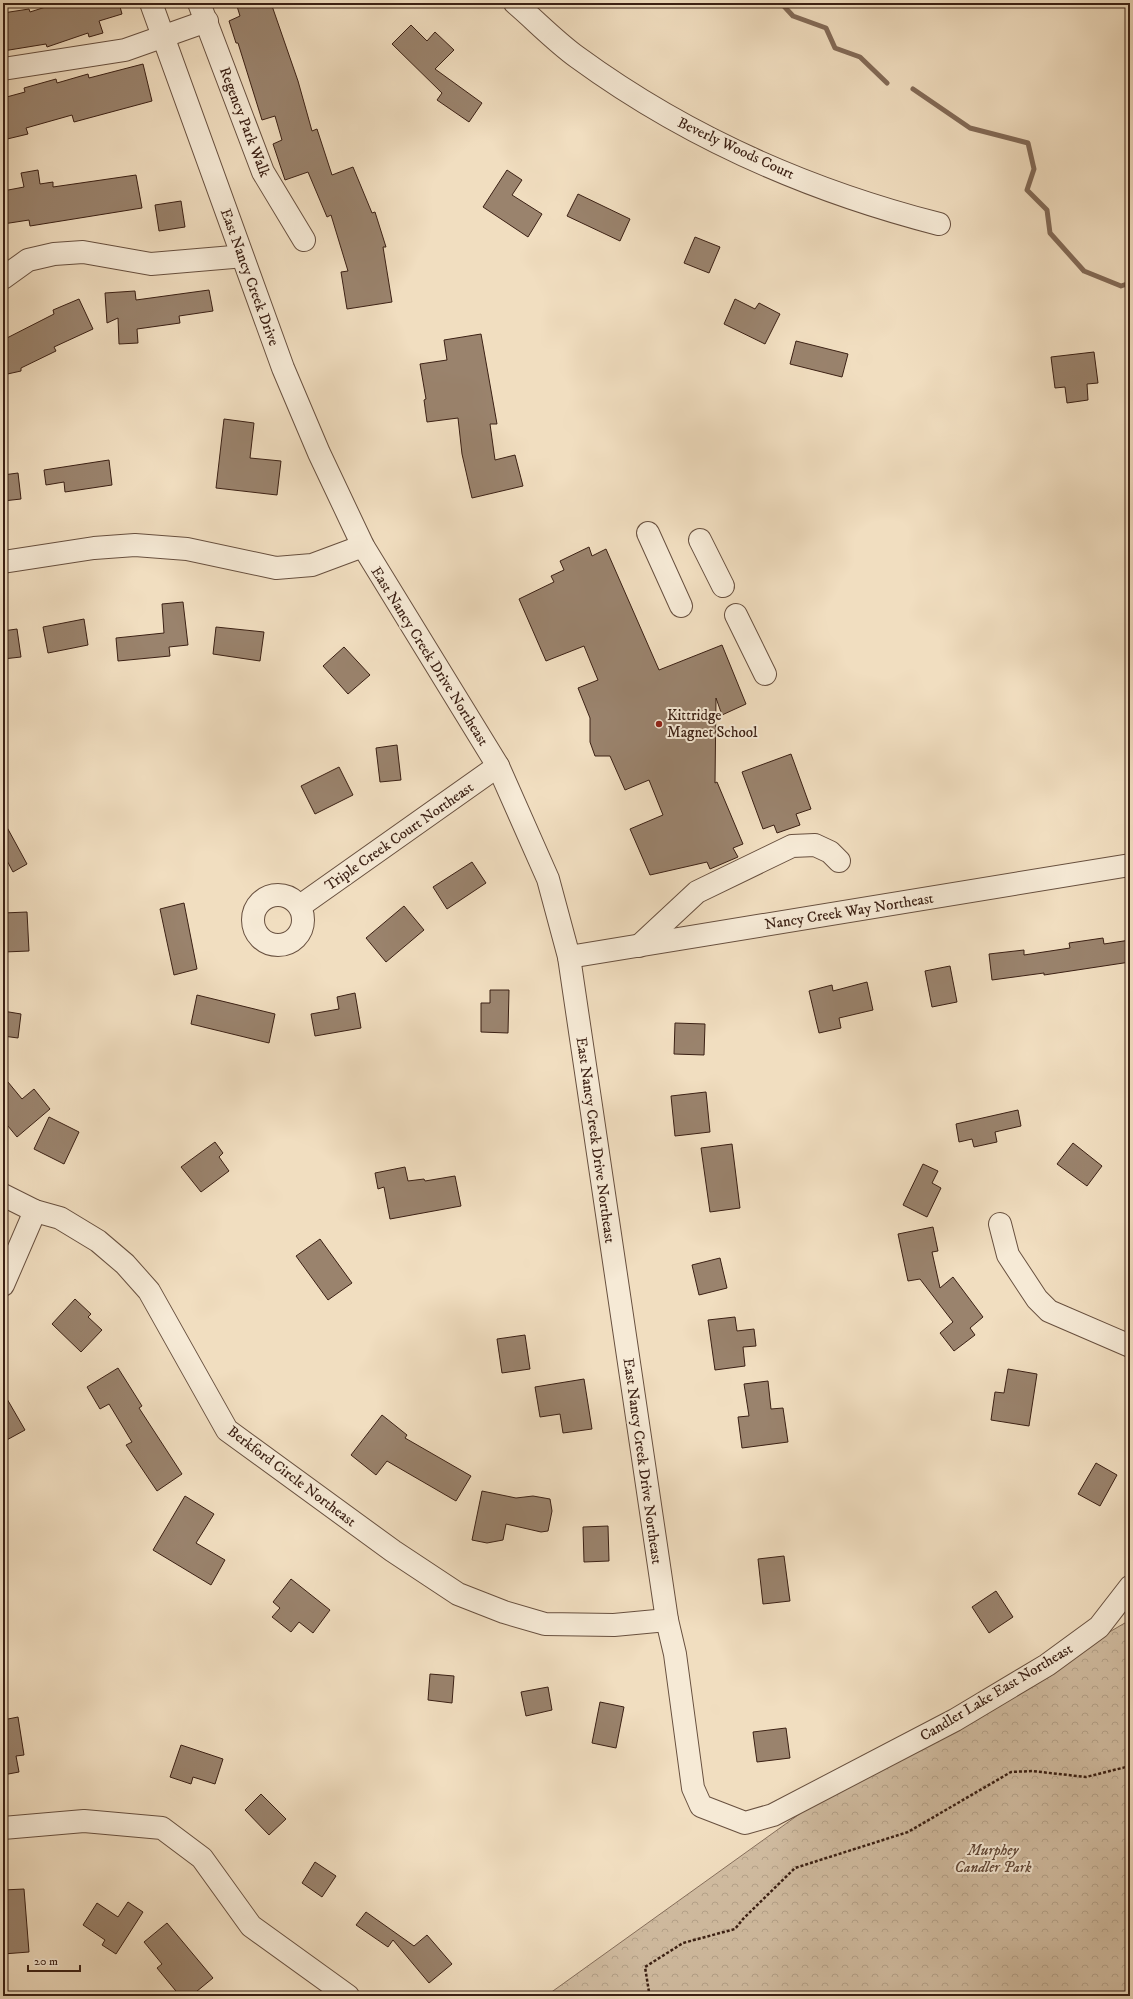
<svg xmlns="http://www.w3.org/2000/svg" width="1133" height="1999" font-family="'IM FELL DW Pica',serif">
<defs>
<pattern id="park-crowns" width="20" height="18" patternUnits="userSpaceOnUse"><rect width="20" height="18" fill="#d2bea3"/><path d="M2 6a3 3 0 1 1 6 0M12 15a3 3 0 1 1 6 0" fill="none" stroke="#b5a38b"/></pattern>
</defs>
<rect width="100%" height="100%" fill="#f1dec0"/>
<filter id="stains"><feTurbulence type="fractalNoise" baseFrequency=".005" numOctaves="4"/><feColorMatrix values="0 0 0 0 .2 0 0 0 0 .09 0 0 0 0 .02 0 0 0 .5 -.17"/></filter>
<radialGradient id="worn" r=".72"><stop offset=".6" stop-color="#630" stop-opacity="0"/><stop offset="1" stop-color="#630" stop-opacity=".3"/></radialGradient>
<polygon fill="url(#park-crowns)" stroke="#866f5c" points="1130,1620 1130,1996 546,1996 812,1805"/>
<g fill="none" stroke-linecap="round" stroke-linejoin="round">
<g stroke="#836b58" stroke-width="5">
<polyline points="781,3 793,16 826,28 835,48 860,57 887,83"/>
<polyline points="913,89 970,128 1028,143 1034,169 1027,190 1047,210 1050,233 1084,271 1121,286 1130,283"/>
</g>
</g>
<g fill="#9a836d" stroke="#3b2014">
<polygon points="58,3 119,3 122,14 99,21 103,33 89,37 88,33 47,47 46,44 3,51 3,13 29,9 30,12"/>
<polygon points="236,3 271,3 298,81 312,131 317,129 332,175 353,167 372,213 375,212 386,247 383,247 392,302 347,309 341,272 348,271 331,215 327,217 308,172 285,180 273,144 282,140 275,116 262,120 238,43 236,43 229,21 240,16"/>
<polygon points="411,25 427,41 435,32 454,50 435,69 482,103 469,122 437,100 442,93 392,44"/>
<polygon points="143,64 152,101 74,122 72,115 26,128 28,134 3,140 3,98 25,92 24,88 56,79 57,83 88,74 89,78"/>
<polygon points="38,170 40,184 53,182 53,187 136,175 142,208 30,226 29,220 3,224 3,191 24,187 21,173"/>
<polygon points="507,170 522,180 512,195 542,214 528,237 483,207"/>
<polygon points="578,194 630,219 620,241 567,216"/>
<polygon points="181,201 185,227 159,231 155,205"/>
<polygon points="695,237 720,247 709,273 684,263"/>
<polygon points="209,290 213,311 179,316 180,323 137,329 138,343 119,344 118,318 107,323 105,293 135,291 136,300"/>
<polygon points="79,299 93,329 54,347 56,351 21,368 21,371 3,375 3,340 54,314 53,310"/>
<polygon points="735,299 755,309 759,303 780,314 765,344 724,324"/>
<polygon points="481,334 497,424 490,424 495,460 515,455 523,486 472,498 462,454 458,418 427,422 424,400 426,399 420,364 447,360 444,340"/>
<polygon points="796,341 848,354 842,377 790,364"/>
<polygon points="1094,352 1098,383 1087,384 1088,400 1067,403 1065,387 1055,388 1051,357"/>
<polygon points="224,419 254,423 250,458 281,461 277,495 216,488"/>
<polygon points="109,460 112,485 65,492 64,482 46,485 44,470"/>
<polygon points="18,473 21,499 3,501 3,475"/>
<polygon points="589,547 592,556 606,549 659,670 722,645 746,704 722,715 716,698 715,783 717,782 743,844 733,848 738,857 710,869 707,862 650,875 630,829 663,815 649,780 625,790 610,756 595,756 590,742 590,718 578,688 598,680 584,646 546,661 519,599 554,582 551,576 564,570 560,561"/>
<polygon points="183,602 188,645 169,647 170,656 118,661 116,638 164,633 162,604"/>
<polygon points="84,619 88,645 48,653 43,627"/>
<polygon points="216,627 264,632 260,661 213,654"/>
<polygon points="17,629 21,657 3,659 3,631"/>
<polygon points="344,647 370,675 348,694 323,666"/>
<polygon points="397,745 401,780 380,782 376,748"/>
<polygon points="791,754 811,809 796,814 800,825 777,833 774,825 763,829 742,772"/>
<polygon points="339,767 353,795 315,814 301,786"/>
<polygon points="3,820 27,864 13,872 3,853"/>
<polygon points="472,862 486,883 447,909 433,887"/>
<polygon points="184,903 197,969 174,975 160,909"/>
<polygon points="404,906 424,930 386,962 366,938"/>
<polygon points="27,912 29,951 4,952 3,913"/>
<polygon points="1103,938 1104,944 1130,940 1130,962 1044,975 1044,973 992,980 989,954 1024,950 1024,955 1070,948 1069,943"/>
<polygon points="950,966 957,1002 932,1007 925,971"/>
<polygon points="867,982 873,1010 839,1018 841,1028 819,1033 809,991 832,985 833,991"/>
<polygon points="490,990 509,990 508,1033 481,1032 481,1003 490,1003"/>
<polygon points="355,993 361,1028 315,1036 311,1014 339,1009 337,997"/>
<polygon points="197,995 275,1014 269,1043 191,1024"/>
<polygon points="3,1011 21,1014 18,1038 3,1036"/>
<polygon points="675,1023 705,1024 704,1055 674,1054"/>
<polygon points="3,1076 22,1099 34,1089 50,1109 17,1137 3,1120"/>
<polygon points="706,1092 710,1132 675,1136 671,1096"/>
<polygon points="1018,1110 1021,1126 995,1132 997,1142 974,1147 972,1139 959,1142 956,1124"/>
<polygon points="49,1117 79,1132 64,1164 34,1149"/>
<polygon points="215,1142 223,1153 219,1157 229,1171 201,1192 181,1167"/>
<polygon points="1073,1143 1102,1166 1087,1186 1057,1164"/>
<polygon points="732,1144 740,1208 710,1212 701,1148"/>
<polygon points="923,1164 938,1171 932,1183 941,1188 927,1217 903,1205"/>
<polygon points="405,1167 408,1181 424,1179 425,1181 455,1176 461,1206 390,1219 384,1187 378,1189 375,1173"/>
<polygon points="933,1227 938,1251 932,1252 940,1288 953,1277 983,1317 970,1328 975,1335 954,1351 940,1333 953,1322 920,1279 908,1281 898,1234"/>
<polygon points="320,1239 352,1283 328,1300 296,1256"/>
<polygon points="720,1258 727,1288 699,1295 692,1265"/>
<polygon points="75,1299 91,1314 88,1317 102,1330 81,1352 52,1324"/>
<polygon points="735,1317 737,1331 754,1329 756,1346 743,1347 745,1366 715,1370 708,1320"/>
<polygon points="525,1335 530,1369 502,1373 497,1339"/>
<polygon points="118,1368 142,1406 139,1408 182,1474 157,1491 126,1445 132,1442 109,1404 100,1409 87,1387"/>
<polygon points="1008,1369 1037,1374 1029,1426 991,1420 995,1392 1004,1393"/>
<polygon points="584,1379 592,1429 563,1433 560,1414 540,1417 535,1387"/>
<polygon points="768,1381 771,1409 783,1408 788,1442 742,1448 738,1417 749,1416 744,1384"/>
<polygon points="3,1392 25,1430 3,1442"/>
<polygon points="382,1415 407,1435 405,1438 471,1476 456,1501 387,1461 376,1475 351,1455"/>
<polygon points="1096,1463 1117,1475 1100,1506 1078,1494"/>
<polygon points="482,1491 516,1498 533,1496 550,1499 552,1511 548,1531 541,1532 506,1524 503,1540 487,1543 472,1540"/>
<polygon points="185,1496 214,1514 196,1543 225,1560 211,1585 153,1550"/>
<polygon points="608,1526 609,1561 584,1562 583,1527"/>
<polygon points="784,1556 790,1601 763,1604 758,1559"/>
<polygon points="291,1579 330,1610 313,1633 299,1622 291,1632 272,1617 280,1608 273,1602"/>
<polygon points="996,1591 1013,1617 989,1633 972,1607"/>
<polygon points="430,1674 454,1676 452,1703 428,1700"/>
<polygon points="548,1687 552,1710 526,1716 521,1692"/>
<polygon points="600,1702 624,1707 616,1748 592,1743"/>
<polygon points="18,1717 24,1755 16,1756 19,1772 3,1775 3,1720"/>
<polygon points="786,1728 790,1758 757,1762 753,1732"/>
<polygon points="181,1745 223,1759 215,1784 193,1777 191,1784 170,1777"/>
<polygon points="261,1794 286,1819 269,1835 245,1810"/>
<polygon points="315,1862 336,1876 322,1897 302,1883"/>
<polygon points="24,1889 29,1952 3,1954 3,1890"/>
<polygon points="128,1902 143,1912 116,1954 102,1945 105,1940 83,1925 97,1903 118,1917"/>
<polygon points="366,1912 414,1946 427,1935 452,1964 429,1983 393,1940 388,1947 356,1925"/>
<polygon points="167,1923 213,1978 191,1996 180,1996 157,1968 162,1964 144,1942"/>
</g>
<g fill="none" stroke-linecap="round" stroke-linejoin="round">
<defs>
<g id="minor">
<polyline points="151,3 283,368 319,453 363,546 498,766 548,879 569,957 667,1620 675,1654 693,1788 701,1806 745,1823 773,1815 955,1720 1047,1665 1099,1627 1130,1587"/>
<polyline points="199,3 263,172 304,240"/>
<path d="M515 3C536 21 555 41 577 57 685 136 810 191 939 224"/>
<polyline points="3,69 125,50 207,21"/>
<polyline points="3,278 28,260 54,254 83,252 151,264 233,257 241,254"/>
<polyline points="648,533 681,606"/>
<polyline points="700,540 723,586"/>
<polyline points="3,562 94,548 135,545 187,549 276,568 312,565 363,546"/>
<polyline points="736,615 765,674"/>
<circle cx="278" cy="920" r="25"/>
<polyline points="300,906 498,766"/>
<polyline points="639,946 697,892 792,846 815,845 830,852 839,861"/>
<polyline points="569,957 1130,865"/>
<polyline points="3,1195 35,1211 60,1218 98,1241 125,1264 149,1291 227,1430 393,1551 458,1594 504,1612 545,1624 614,1625 667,1620"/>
<polyline points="1000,1224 1008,1255 1037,1299 1049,1311 1130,1346"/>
<polyline points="3,1285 35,1211"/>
<polyline points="3,1828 84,1821 162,1828 202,1858 251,1926 348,1996"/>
</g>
</defs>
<use href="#minor" stroke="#68503f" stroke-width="24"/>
<polyline stroke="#3b2014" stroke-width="2.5" stroke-dasharray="3 2" stroke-linecap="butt" points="647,1996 649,1992 645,1967 683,1943 735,1929 743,1919 795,1868 908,1832 1011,1772 1032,1771 1086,1777 1130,1766"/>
<use href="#minor" stroke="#f6ead6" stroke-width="22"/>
</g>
<circle fill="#8f2418" stroke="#f6ead6" stroke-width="1.5" cx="659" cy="724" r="4"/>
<g text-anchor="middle" stroke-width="4" stroke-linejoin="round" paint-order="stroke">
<g font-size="15" fill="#3b2014" stroke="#f6ead6">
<text transform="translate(245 122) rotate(69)" y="5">Regency Park Walk</text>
<text transform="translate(736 148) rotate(25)" y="5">Beverly Woods Court</text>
<text transform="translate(250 277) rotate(70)" y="5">East Nancy Creek Drive</text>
<text transform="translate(430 656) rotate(58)" y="5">East Nancy Creek Drive Northeast</text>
<text transform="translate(399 836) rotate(-35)" y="5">Triple Creek Court Northeast</text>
<text transform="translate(849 911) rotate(-9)" y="5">Nancy Creek Way Northeast</text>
<text transform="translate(596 1140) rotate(82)" y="5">East Nancy Creek Drive Northeast</text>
<text transform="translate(643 1461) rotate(82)" y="5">East Nancy Creek Drive Northeast</text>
<text transform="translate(292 1476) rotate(37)" y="5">Berkford Circle Northeast</text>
<text transform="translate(996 1692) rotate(-31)" y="5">Candler Lake East Northeast</text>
</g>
<g font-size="15" fill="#3b2014" stroke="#f6ead6" text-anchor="start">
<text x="667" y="720">Kittridge<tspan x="667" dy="17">Magnet School</tspan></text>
</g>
<g font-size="15" font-style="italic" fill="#614838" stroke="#f6ead6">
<text x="993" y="1855">Murphey<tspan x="993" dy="17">Candler Park</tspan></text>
</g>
</g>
<rect width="1133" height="1999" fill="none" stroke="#f1dec0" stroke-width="16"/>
<rect x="4" y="4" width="1125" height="1991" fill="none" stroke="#3b2014" stroke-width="2"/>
<rect x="8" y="8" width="1117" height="1983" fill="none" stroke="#3b2014"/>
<path d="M28 1965v6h52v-6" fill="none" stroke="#3b2014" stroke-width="2"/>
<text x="34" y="1965" font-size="12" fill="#3b2014" stroke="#f6ead6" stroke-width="3" paint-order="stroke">20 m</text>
<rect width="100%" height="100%" filter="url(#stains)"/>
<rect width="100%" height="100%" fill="url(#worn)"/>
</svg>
